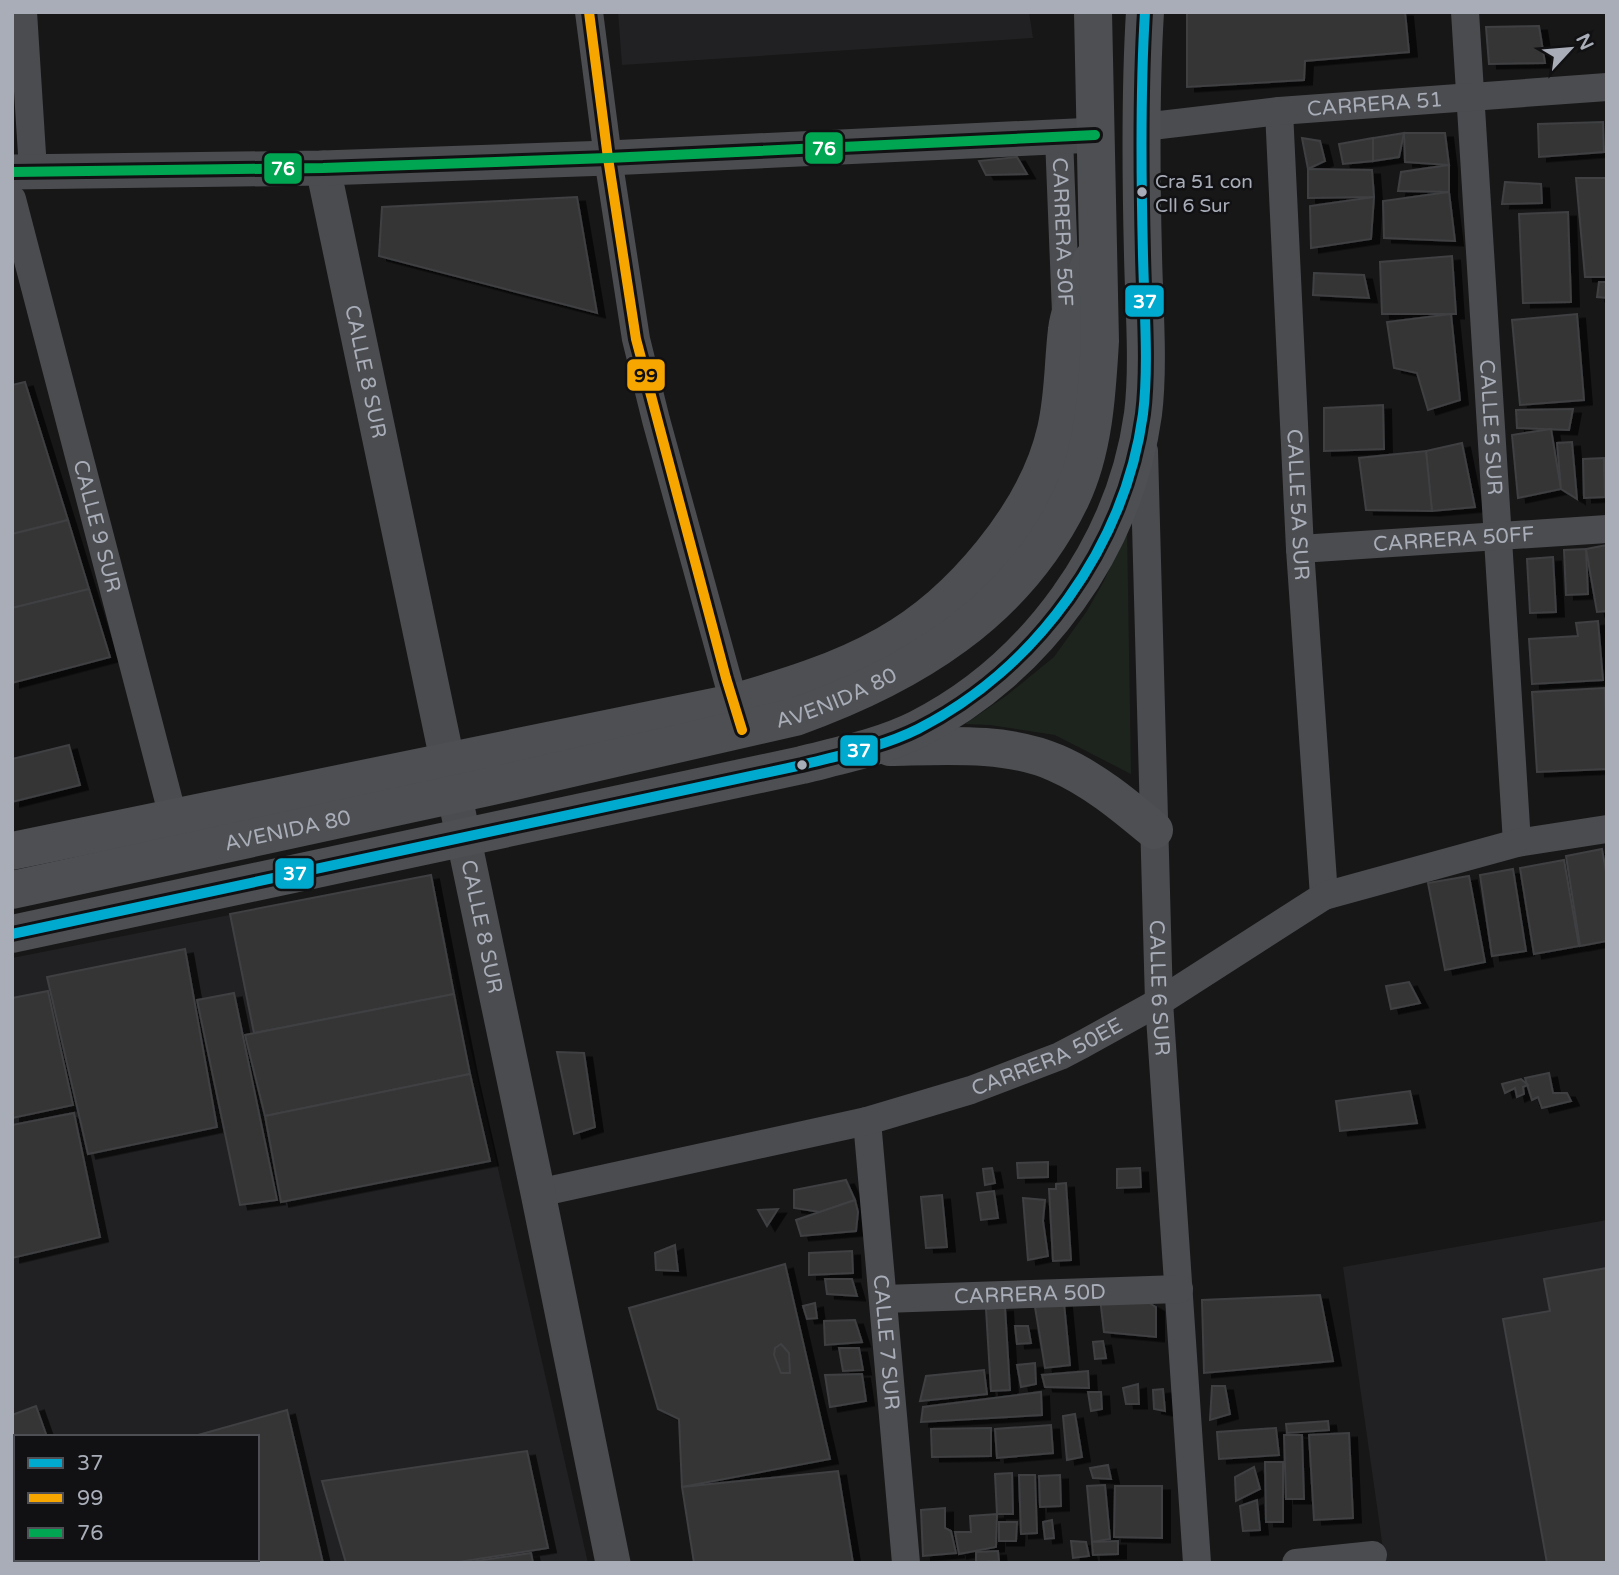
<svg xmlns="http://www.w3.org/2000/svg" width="1619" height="1575" font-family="'Varela Round',sans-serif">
<defs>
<filter id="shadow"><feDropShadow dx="8" dy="4.5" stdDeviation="0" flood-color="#0009"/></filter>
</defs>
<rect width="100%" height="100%" fill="#171717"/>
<g fill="#212123" fill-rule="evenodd">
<polygon points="618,12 1029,12 1033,38 622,65"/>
<path d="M431 875 588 1563H12V958ZM16 1437H257V1559H16Z"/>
<polygon points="1607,1220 1607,1563 1385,1563 1343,1267"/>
</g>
<polygon fill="#1d241e" points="1127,528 1131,774 1055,735 990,725 965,724 1006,696 1054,657 1087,611 1104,581"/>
<g fill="#353536" stroke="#3f4043" stroke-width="2" filter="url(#shadow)">
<polygon points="1187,12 1405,12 1409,52 1305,61 1304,80 1187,87"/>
<polygon points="1539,26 1545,63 1489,64 1486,27"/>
<polygon points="1603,122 1604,152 1539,157 1538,124"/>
<polygon points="1404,133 1445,133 1449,165 1405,162"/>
<polygon points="1404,133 1399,157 1373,161 1373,138"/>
<polygon points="1302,138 1320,141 1325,161 1308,169"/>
<polygon points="1373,138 1373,161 1343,164 1339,144"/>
<polygon points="1017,157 1027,174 986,175 979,161"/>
<polygon points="1449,165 1449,192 1398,191 1401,172"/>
<polygon points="1308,169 1372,170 1374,197 1308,198"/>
<polygon points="1576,178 1607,178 1607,277 1585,277"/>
<polygon points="1505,182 1541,184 1542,203 1502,204"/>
<polygon points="1449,192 1455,241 1384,238 1383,201"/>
<polygon points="577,197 597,313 379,256 382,207"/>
<polygon points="1374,197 1371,239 1311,248 1310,206"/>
<polygon points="1568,212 1571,302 1523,303 1519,214"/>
<polygon points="1452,256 1456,314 1382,314 1380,262"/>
<polygon points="1314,273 1364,275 1369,298 1313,295"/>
<polygon points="1599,282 1607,282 1607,298 1597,297"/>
<polygon points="1451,314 1460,400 1428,410 1417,373 1394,368 1387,322"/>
<polygon points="1577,314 1584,400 1520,405 1512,320"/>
<polygon points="25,382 68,520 12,534 12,385"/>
<polygon points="1383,405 1384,449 1324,451 1324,408"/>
<polygon points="1573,409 1569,430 1517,428 1516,410"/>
<polygon points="1551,429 1561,489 1518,498 1512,435"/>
<polygon points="1572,442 1577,499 1561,489 1557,443"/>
<polygon points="1462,443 1475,507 1432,511 1426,451"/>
<polygon points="1426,451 1432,511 1366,510 1359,458"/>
<polygon points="1604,458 1605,497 1584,498 1583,459"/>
<polygon points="68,520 89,589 12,608 12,534"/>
<polygon points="1607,545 1607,611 1597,612 1586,549"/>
<polygon points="1586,549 1588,594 1566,595 1564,550"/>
<polygon points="1553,557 1556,612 1530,613 1527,559"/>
<polygon points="89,589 110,657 12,683 12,608"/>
<polygon points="1598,621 1603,680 1532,684 1529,639 1578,636 1576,623"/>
<polygon points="1605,688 1607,769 1537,772 1532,692"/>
<polygon points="69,745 80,785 12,802 12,759"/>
<polygon points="1602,849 1607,877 1607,941 1580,946 1566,856"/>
<polygon points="1564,860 1579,946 1534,954 1520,868"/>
<polygon points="1513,869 1526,951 1492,956 1480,875"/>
<polygon points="431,875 454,994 254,1033 230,914"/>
<polygon points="1469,876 1485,962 1445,970 1428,883"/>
<polygon points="185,949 217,1127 88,1154 47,977"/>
<polygon points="1409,982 1420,1003 1391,1009 1386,986"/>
<polygon points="48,991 73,1105 12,1118 12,998"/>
<polygon points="234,993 277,1200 240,1205 197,1000"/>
<polygon points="454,994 470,1074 265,1116 245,1035"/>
<polygon points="557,1052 584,1053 595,1127 574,1134"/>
<polygon points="1549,1073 1553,1093 1567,1093 1571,1101 1542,1108 1538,1097 1532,1100 1525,1078"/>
<polygon points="470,1074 490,1161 281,1202 265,1116"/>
<polygon points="1521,1079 1528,1085 1523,1087 1524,1094 1517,1097 1515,1088 1505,1093 1502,1084"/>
<polygon points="1410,1091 1417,1123 1340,1131 1336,1101"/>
<polygon points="74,1113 100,1237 12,1258 12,1125"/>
<polygon points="1048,1162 1048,1177 1018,1178 1017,1163"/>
<polygon points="992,1168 995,1183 985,1185 983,1169"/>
<polygon points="1140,1168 1141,1187 1117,1188 1117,1169"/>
<polygon points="846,1180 855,1200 820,1212 794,1208 794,1190"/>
<polygon points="1066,1183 1071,1260 1053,1261 1049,1189 1056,1189 1056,1184"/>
<polygon points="994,1191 998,1218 981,1220 977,1193"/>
<polygon points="942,1195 947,1247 926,1248 921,1197"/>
<polygon points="1023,1198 1045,1200 1043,1221 1048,1256 1028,1260"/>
<polygon points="855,1200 858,1212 856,1231 801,1236 796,1220"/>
<polygon points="778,1209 767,1226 758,1210"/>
<polygon points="675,1245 678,1271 656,1270 655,1253"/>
<polygon points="852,1251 853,1273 809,1275 809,1253"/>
<polygon points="785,1264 830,1459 682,1487 679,1419 658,1409 629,1308"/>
<polygon points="1607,1268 1607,1563 1547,1563 1503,1319 1550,1311 1544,1279"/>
<polygon points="825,1279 852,1279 857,1296 827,1294"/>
<polygon points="1320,1295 1333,1361 1204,1373 1202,1300"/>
<polygon points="1100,1298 1140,1298 1156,1307 1156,1337 1104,1332"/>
<polygon points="815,1303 817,1318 807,1319 803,1306"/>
<polygon points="1064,1303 1070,1365 1045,1368 1035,1307"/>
<polygon points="1005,1307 1010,1390 991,1391 986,1309"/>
<polygon points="855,1320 862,1342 825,1345 824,1321"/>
<polygon points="1015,1326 1028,1326 1031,1343 1017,1344"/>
<polygon points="1103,1341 1106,1358 1095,1359 1093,1342"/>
<polygon points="781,1344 789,1353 790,1373 781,1373 774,1355 775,1348"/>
<polygon points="839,1348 859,1348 863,1370 843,1371"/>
<polygon points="1035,1363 1036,1384 1021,1387 1017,1365"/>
<polygon points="984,1370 987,1394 920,1401 926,1376"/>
<polygon points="1088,1371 1089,1388 1045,1387 1042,1375"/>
<polygon points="862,1374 866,1401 830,1407 825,1375"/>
<polygon points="1138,1384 1139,1404 1126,1404 1123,1388"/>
<polygon points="1212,1386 1225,1386 1230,1414 1210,1420"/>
<polygon points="1163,1389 1165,1411 1154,1409 1153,1390"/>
<polygon points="1041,1392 1042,1415 921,1422 923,1407"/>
<polygon points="1088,1392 1101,1392 1102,1409 1091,1411"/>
<polygon points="36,1406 47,1437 16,1437 16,1449 12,1451 12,1415"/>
<polygon points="287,1410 323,1563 91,1563 90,1559 257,1559 257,1437 191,1437"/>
<polygon points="1075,1414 1082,1457 1067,1460 1063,1416"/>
<polygon points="1328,1421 1329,1430 1287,1433 1286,1424"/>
<polygon points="1051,1425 1053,1453 997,1458 995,1429"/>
<polygon points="991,1428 991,1456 932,1457 931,1429"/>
<polygon points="1276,1428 1279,1455 1219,1459 1217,1432"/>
<polygon points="1349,1433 1353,1518 1314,1520 1309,1435"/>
<polygon points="1284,1435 1302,1435 1304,1499 1286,1499"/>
<polygon points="527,1451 548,1548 452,1563 346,1563 322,1481"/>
<polygon points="1265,1462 1283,1462 1283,1522 1266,1522"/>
<polygon points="1108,1465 1111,1479 1093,1478 1090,1468"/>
<polygon points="1254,1467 1260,1489 1236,1501 1235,1477"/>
<polygon points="838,1471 853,1563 694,1563 682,1487"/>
<polygon points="16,1473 16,1547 12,1536 12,1475"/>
<polygon points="1012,1473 1013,1514 997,1514 995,1474"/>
<polygon points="1019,1475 1035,1475 1037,1533 1021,1534"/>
<polygon points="1060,1475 1061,1506 1040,1507 1039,1476"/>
<polygon points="1105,1485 1110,1539 1092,1542 1087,1486"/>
<polygon points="1115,1486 1162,1486 1162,1538 1114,1537"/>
<polygon points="1257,1500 1260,1530 1243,1531 1240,1506"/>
<polygon points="945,1508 945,1528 951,1531 956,1553 923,1556 921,1510"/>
<polygon points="997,1514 996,1547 959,1554 955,1532 971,1532 970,1516"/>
<polygon points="1052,1520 1054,1538 1045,1539 1043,1522"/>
<polygon points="999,1522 1017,1522 1016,1541 999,1541"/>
<polygon points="1071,1541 1086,1542 1089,1556 1073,1558"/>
<polygon points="1118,1541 1118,1554 1093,1555 1092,1542"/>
<polygon points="998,1551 999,1561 976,1562 976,1552"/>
<polygon points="531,1553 533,1563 463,1563"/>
<polygon points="20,1559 77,1559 78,1563 21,1563"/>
</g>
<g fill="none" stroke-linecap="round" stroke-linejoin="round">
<g stroke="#4b4c50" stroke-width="28">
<polyline points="23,12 33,170"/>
<polyline points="589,12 608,158 636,339 656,420 739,721"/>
<path id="s1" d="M1465 12 1517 843"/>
<path id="s2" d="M1279 111 1300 549 1324 896"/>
<path id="s3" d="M1143 127 1279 111 1607 87"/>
<path id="s4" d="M1059 138 1066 313"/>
<path id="s5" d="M12 199 178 836"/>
<path id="s6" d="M1144 451 1159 1002 1197 1563"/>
<path id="s7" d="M1300 549 1607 529"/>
<path id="s8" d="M867 1121 906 1563"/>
<path id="s9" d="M538 1193 867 1121 971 1090 1060 1056 1083 1044 1159 1002 1324 896 1517 843 1607 829"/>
<path id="s10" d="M883 1299 1179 1289"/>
<polyline points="1296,1563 1373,1555"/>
</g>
<g stroke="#4b4c50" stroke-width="35">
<path id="s11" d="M323 168 538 1193 613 1563"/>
<polyline points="12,172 323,168 608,158 1095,135"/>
</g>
<g stroke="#4d4f52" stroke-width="38">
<path d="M890 747C944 746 1006 741 1056 763 1093 779 1124 805 1154 830"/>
<path d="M12 851 733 703C785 688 838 672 886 645 960 604 1037 513 1056 430 1064 396 1063 363 1067 330 1069 309 1084 280 1092 260"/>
<path id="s12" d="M12 890 488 787 795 717C910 676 1016 613 1071 498 1094 450 1097 392 1100 341L1093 12"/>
<path d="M12 934 802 765C841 755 882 747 918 729 1036 669 1125 546 1143 414 1149 366 1144 305 1143 255 1141 175 1140 93 1145 12"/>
</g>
<defs>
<path id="bus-1" d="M12 934 802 765C841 755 882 747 918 729 1036 669 1125 546 1143 414 1149 366 1144 305 1143 255 1141 175 1140 93 1145 12"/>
<polyline id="bus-2" points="589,12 608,158 636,339 726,678 742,730"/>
<polyline id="bus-3" points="12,172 323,168 608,158 1095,135"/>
</defs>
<use href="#bus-1" stroke="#111113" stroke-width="16"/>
<use href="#bus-2" stroke="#111113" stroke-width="16"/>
<use href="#bus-3" stroke="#111113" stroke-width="16"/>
<use href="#bus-1" stroke="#00a9ce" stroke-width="10"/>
<use href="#bus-2" stroke="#f7a600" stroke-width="10"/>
<use href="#bus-3" stroke="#00a651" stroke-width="10"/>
</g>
<g fill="#a8adb8" stroke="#111113" stroke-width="2.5">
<circle cx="1142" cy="192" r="6"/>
<circle cx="802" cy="765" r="6"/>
</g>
<g text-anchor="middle" stroke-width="5" stroke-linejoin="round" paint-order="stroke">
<g font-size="19" fill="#a8adb8" stroke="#111113" text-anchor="start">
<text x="1155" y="188">Cra 51 con<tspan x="1155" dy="24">Cll 6 Sur</tspan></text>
</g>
<g font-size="21" fill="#a8adb8" stroke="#111113">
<text dy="7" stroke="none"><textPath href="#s3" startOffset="233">CARRERA 51</textPath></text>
<text dy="7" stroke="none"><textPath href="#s4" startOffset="94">CARRERA 50F</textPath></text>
<text dy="7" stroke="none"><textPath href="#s11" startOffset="208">CALLE 8 SUR</textPath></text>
<text dy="7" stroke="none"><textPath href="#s1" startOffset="416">CALLE 5 SUR</textPath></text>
<text dy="7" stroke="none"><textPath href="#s2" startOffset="394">CALLE 5A SUR</textPath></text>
<text dy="7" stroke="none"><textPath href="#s5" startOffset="338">CALLE 9 SUR</textPath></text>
<text dy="7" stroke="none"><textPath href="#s7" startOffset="154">CARRERA 50FF</textPath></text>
<text dy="7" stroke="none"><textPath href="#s12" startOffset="847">AVENIDA 80</textPath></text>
<text dy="7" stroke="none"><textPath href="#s12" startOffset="282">AVENIDA 80</textPath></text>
<text dy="7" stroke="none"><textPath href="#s11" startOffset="775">CALLE 8 SUR</textPath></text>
<text dy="7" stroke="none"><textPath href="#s6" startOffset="537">CALLE 6 SUR</textPath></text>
<text dy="7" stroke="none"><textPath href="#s9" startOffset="528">CARRERA 50EE</textPath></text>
<text dy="7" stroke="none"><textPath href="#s10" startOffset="147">CARRERA 50D</textPath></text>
<text dy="7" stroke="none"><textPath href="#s8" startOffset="222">CALLE 7 SUR</textPath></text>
</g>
</g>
<g stroke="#111113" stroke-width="2.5">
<rect x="804" y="131" width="40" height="34" rx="7" fill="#00a651"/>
<rect x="263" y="152" width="40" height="33" rx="7" fill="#00a651"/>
<rect x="1124" y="284" width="41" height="34" rx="7" fill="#00a9ce"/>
<rect x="626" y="358" width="40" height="34" rx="7" fill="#f7a600"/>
<rect x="839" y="734" width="40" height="33" rx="7" fill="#00a9ce"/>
<rect x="274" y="857" width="41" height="33" rx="7" fill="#00a9ce"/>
</g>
<g font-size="19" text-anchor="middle" font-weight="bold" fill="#fff">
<text x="824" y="155">76</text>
<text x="283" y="175">76</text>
<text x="1145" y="308">37</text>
<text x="859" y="757">37</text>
<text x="295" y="880">37</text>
</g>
<g font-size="19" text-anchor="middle" font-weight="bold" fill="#111">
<text x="646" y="382">99</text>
</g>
<rect width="1619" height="1575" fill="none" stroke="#a8adb8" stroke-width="28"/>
<rect x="14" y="1435" width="245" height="126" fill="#111113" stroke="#4d4f55" stroke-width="2"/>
<rect x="28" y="1458" width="35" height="10" fill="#00a9ce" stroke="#4d4f55" stroke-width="2"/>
<text x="77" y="1470" font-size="21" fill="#a8adb8">37</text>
<rect x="28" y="1493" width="35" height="10" fill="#f7a600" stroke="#4d4f55" stroke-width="2"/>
<text x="77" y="1505" font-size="21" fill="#a8adb8">99</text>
<rect x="28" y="1528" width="35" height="10" fill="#00a651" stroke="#4d4f55" stroke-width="2"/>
<text x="77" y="1540" font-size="21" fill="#a8adb8">76</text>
<g transform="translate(1570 49) rotate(64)" stroke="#111113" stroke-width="5" paint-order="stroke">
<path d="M0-5L12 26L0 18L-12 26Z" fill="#a8adb8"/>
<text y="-10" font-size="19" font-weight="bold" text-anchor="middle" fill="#a8adb8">N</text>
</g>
</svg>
